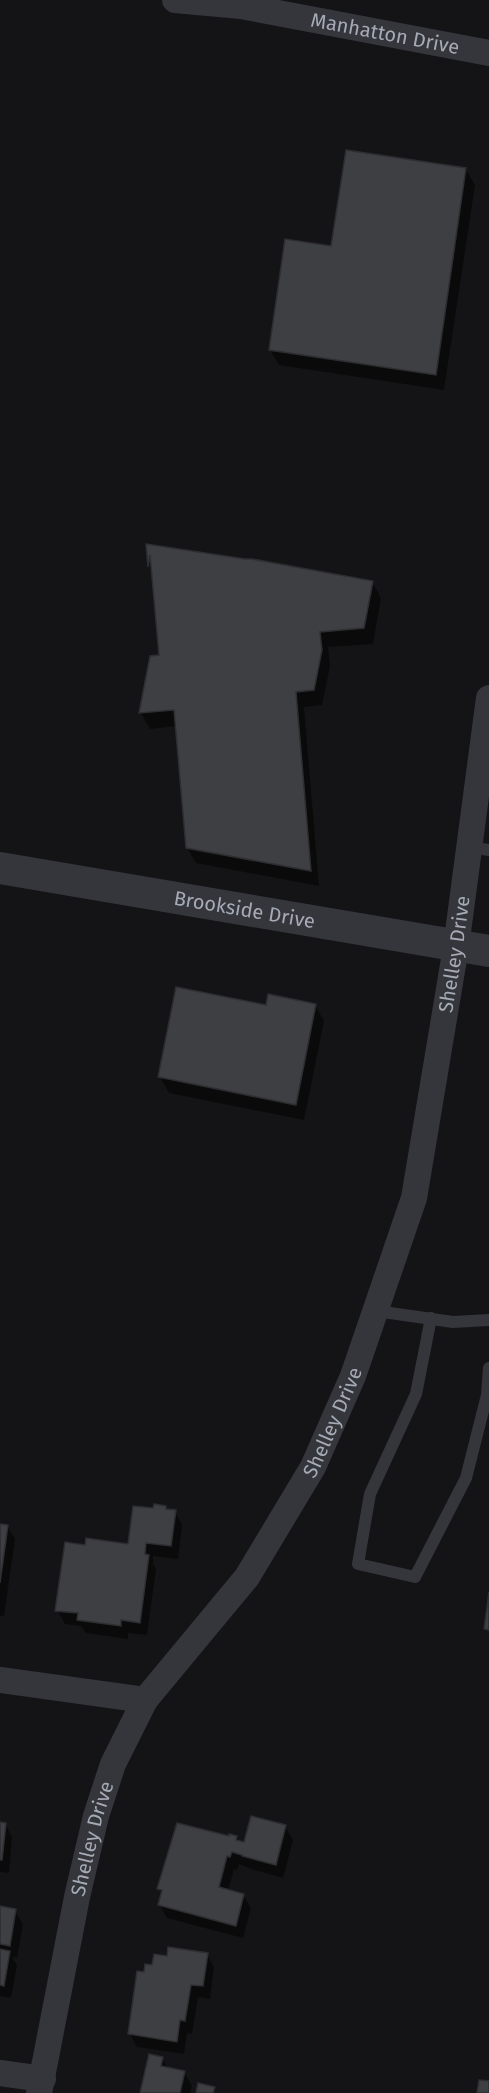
<svg xmlns="http://www.w3.org/2000/svg" width="489" height="2093" font-family="'Fira Sans',sans-serif">
<rect width="100%" height="100%" fill="#141416"/>
<g fill="#0007">
<polygon points="466,170 475,185 444,390 279,365 270,350 333,248"/>
<polygon points="148,546 372,582 381,598 373,644 328,647 330,666 322,705 304,707 319,886 196,863 187,848 177,726 150,729 141,713 151,658 161,657 153,570 149,563"/>
<polygon points="315,1005 324,1021 304,1120 169,1093 160,1077 267,1007"/>
<polygon points="165,1507 167,1511 175,1512 182,1525 178,1559 153,1556 153,1564 156,1569 147,1635 128,1633 128,1639 86,1633 81,1626 65,1624 57,1610 86,1547 129,1546 154,1510"/>
<polygon points="0,1525 7,1526 15,1539 4,1616 0,1616"/>
<polygon points="0,1824 5,1824 12,1837 9,1873 0,1872"/>
<polygon points="285,1826 293,1840 283,1878 251,1869 239,1864 237,1870 234,1869 228,1891 243,1895 251,1908 243,1938 167,1918 159,1904 162,1894 159,1888 230,1838 237,1837 240,1843 245,1844"/>
<polygon points="0,1908 15,1911 23,1924 17,1958 12,1957 17,1965 11,1998 0,1996"/>
<polygon points="207,1954 214,1967 210,1999 198,1997 192,2034 187,2033 184,2054 137,2047 130,2034 145,1974 153,1966 168,1958"/>
<polygon points="162,2058 168,2069 184,2072 192,2086 190,2093 141,2093"/>
</g>
<g fill="#3e3f43" stroke="#2e2e32" stroke-width="1.5">
<polygon points="346,150 466,168 436,375 269,350 285,239 331,246"/>
<polygon points="146,544 245,559 252,559 373,581 364,628 320,632 322,650 314,690 296,692 311,871 186,848 174,710 139,713 150,656 159,655 150,555 148,567"/>
<polygon points="176,987 266,1005 268,994 316,1004 296,1105 158,1077"/>
<polygon points="154,1504 166,1506 166,1509 176,1510 171,1546 146,1543 145,1554 149,1555 140,1623 121,1620 121,1626 77,1620 78,1613 55,1611 65,1542 85,1545 86,1538 128,1544 133,1506 153,1508"/>
<polygon points="0,1524 8,1525 0,1583"/>
<polygon points="489,1592 489,1630 484,1629"/>
<polygon points="251,1816 286,1825 276,1865 242,1856 242,1855 232,1852 230,1857 227,1856 219,1887 244,1894 236,1926 158,1905 162,1890 157,1889 177,1823 229,1836 229,1834 237,1836 236,1840 244,1842"/>
<polygon points="0,1822 6,1823 2,1860 0,1860"/>
<polygon points="0,1906 16,1909 10,1946 0,1944"/>
<polygon points="168,1947 208,1953 203,1986 191,1985 185,2021 180,2020 177,2042 128,2034 137,1971 144,1972 145,1964 152,1965 154,1954 167,1956"/>
<polygon points="0,1949 10,1951 4,1986 0,1985"/>
<polygon points="149,2054 163,2057 161,2066 185,2071 180,2093 140,2093"/>
<polygon points="479,2080 489,2081 489,2093 477,2093"/>
<polygon points="198,2083 215,2087 213,2093 196,2093"/>
</g>
<g fill="none" stroke-linecap="round" stroke-linejoin="round">
<g stroke="#35363b" stroke-width="12">
<polyline points="469,847 489,850"/>
<polyline points="376,1311 453,1322 489,1320"/>
<polyline points="431,1318 416,1394 370,1494 358,1564 415,1577 466,1478 487,1395 489,1368"/>
</g>
<g stroke="#35363b" stroke-width="26">
<path id="s1" d="M175 0 241 6 489 53"/>
<polyline points="0,1680 145,1700"/>
<polyline points="0,2073 43,2079"/>
<path id="s2" d="M39 2093 77 1897 96 1816 113 1764 145 1700 247 1577 313 1467 353 1376 414 1198 456 947 489 698"/>
</g>
<path stroke="#35363b" stroke-width="32" id="s3" d="M0 868 489 951"/>
</g>
<g text-anchor="middle" stroke-width="4.5" stroke-linejoin="round" paint-order="stroke">
<g font-size="20" fill="#a5abb6" stroke="#0f0f11">
<text dy="7" stroke="none"><textPath href="#s1" startOffset="213">Manhatton Drive</textPath></text>
<text dy="7" stroke="none"><textPath href="#s3" startOffset="248">Brookside Drive</textPath></text>
<text dy="7" stroke="none"><textPath href="#s2" startOffset="1232">Shelley Drive</textPath></text>
<text dy="7" stroke="none"><textPath href="#s2" startOffset="746">Shelley Drive</textPath></text>
<text dy="7" stroke="none"><textPath href="#s2" startOffset="260">Shelley Drive</textPath></text>
</g>
</g>
</svg>
